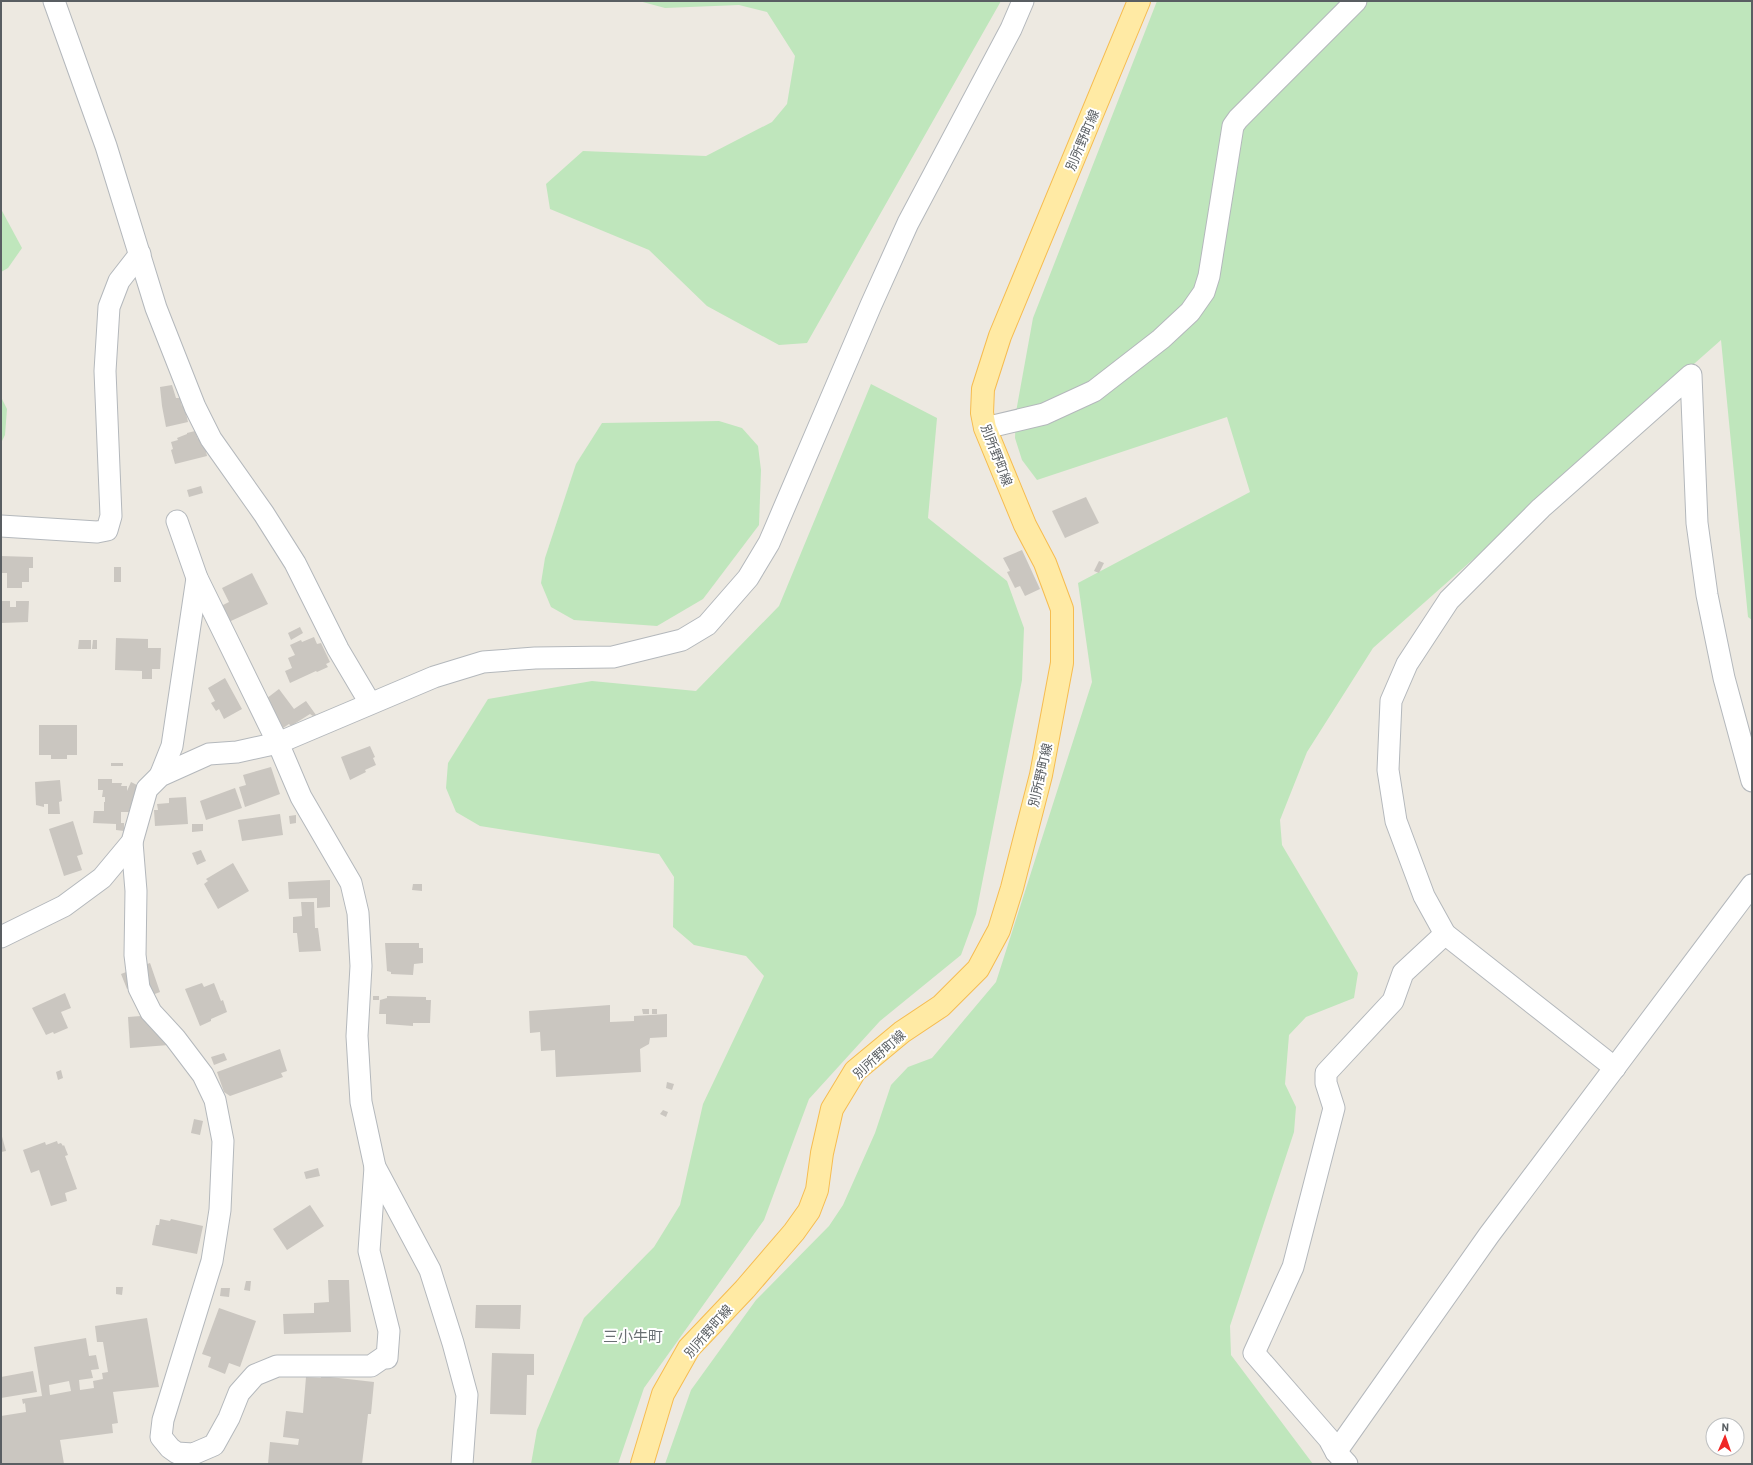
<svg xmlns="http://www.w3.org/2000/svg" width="1753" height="1465" font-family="Barlow,'Noto Sans JP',sans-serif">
<rect width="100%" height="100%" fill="#ede9e1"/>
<g fill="#bfe6bc">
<polygon points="639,1 1001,1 807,343 779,345 707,306 649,250 550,209 546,184 583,151 706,156 772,122 787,104 795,56 767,12 739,5 665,8"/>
<polygon points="1157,1 1752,1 1752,620 1748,617 1721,340 1373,648 1307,752 1280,820 1282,845 1358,973 1354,998 1306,1017 1289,1035 1285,1084 1296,1107 1294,1132 1230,1326 1231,1355 1313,1464 665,1464 691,1390 756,1300 829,1226 843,1205 875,1133 891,1085 908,1067 932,1058 996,982 1092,682 1078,583 1250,492 1227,417 1037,480 1022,460 1015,438 1016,412 1033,318"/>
<polygon points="1,209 22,248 8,268 1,272"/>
<polygon points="871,384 937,418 928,518 1007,581 1024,628 1022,680 976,914 961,955 880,1021 809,1099 764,1220 644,1388 618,1464 531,1464 537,1430 584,1318 654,1247 680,1205 703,1104 764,976 746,956 694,945 673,927 674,877 659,854 480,826 456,812 446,788 448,763 488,699 592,681 696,691 779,606"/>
<polygon points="1,397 7,409 5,435 1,443"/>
<polygon points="719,421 742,428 758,446 761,470 759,525 703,599 657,626 574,620 551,607 541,583 545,558 576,464 602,423"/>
</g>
<g fill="#cac6c0" fill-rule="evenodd">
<polygon points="172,385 176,398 180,398 182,406 184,405 188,422 166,427 162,406 160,387"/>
<polygon points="195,431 198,439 200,439 203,447 205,447 207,456 175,464 171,450 173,449 171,442 178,440 177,438 187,434 187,433"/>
<polygon points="201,486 203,493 189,497 187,490"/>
<polygon points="1086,497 1099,523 1065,538 1052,511"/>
<polygon points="1022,550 1040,589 1025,596 1020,586 1015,588 1007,572 1010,571 1003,558"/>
<polygon points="1,556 33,557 33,568 29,568 29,582 22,582 22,588 7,588 7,573 1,573"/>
<polygon points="1099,561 1104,563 1099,573 1094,571"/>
<rect x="114" y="567" width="7" height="15"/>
<polygon points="252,573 268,604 220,626 213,610 229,602 222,588"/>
<polygon points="1,601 10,601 10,607 16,607 16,601 29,601 28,622 1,623"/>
<polygon points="300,627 303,633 291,640 288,633"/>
<polygon points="314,637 317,644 321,643 330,662 326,664 328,667 317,672 316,671 290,683 285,671 292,668 288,658 295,655 290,645 301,640 302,642"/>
<polygon points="116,638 148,639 148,648 161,648 160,669 152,669 152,679 142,679 142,671 115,670"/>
<polygon points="79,640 91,640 91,649 78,649"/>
<polygon points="93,640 97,640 97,649 92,649"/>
<polygon points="225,678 242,709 224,719 219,709 216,711 211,703 215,701 208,688"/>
<polygon points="279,689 294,709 306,701 316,715 313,716 310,714 291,726 289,724 283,728 281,727 258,705"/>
<polygon points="39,725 77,725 77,755 67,755 67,759 51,759 51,755 39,755"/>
<polygon points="370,746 375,757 373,758 376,765 365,770 366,772 350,780 341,757"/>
<rect x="111" y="763" width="12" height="3"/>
<polygon points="271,767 280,794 245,807 239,787 246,785 243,775"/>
<polygon points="98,779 112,779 112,783 122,783 121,786 127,786 127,791 131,782 137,785 129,812 121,812 121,823 124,823 124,831 116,830 116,824 93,823 94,811 104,811 104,802 105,802 105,797 102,797 103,790 98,790"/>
<polygon points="60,780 62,801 59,802 60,814 48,814 48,804 44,804 44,807 36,805 35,782"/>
<polygon points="235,788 242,808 206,820 200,801"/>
<polygon points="186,797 188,824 155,826 154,810 158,810 157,804 169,803 169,798"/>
<polygon points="280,814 283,835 242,841 238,820"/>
<polygon points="296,815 296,823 290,824 289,816"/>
<polygon points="73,821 83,854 77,856 82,870 64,876 49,829"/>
<polygon points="192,824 203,824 203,831 192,832"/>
<polygon points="201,850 206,861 197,865 192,853"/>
<polygon points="233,863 249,891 218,909 204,884 208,881 206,879"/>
<polygon points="330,880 330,907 317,908 317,898 289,899 288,882"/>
<polygon points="413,884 422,884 422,891 412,890"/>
<polygon points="301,902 314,902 315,928 318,928 321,951 299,952 297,933 293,933 293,917 302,916"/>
<polygon points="385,943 419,943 419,948 423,948 423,963 414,964 413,975 391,974 391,972 387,971"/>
<polygon points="150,963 160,992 136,1001 131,987 127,989 121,974"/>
<polygon points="202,983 204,987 214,983 221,1001 223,1000 227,1012 211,1019 211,1021 200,1026 185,989"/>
<polygon points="65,993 71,1008 61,1012 68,1028 54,1034 53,1032 46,1035 32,1008"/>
<rect x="373" y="996" width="6" height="4"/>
<polygon points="387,996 426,997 426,1000 431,1000 430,1023 413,1023 413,1026 386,1024 386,1014 379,1014 380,1000 387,998"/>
<polygon points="610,1005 610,1022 634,1021 634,1016 667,1014 667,1037 650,1038 649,1044 640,1049 641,1072 556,1077 555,1050 541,1051 540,1032 530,1033 529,1011"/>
<polygon points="642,1009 649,1009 649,1014 643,1014"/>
<rect x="652" y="1009" width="5" height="5"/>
<polygon points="167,1014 169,1045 130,1048 128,1017"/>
<polygon points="280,1049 287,1071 281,1073 283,1077 230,1096 224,1092 217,1072"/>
<polygon points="224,1053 227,1060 214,1065 211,1057"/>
<polygon points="61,1070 63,1078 58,1080 56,1072"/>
<polygon points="667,1082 674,1084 672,1090 666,1088"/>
<polygon points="663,1110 668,1112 666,1117 660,1114"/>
<polygon points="194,1119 203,1121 200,1135 191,1133"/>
<polygon points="1,1133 6,1151 1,1152"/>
<polygon points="57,1141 58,1144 61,1143 63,1146 64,1145 68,1155 65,1156 77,1189 65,1193 67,1201 51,1206 39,1170 31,1173 23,1150 45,1142 46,1145"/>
<polygon points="318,1168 320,1176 306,1179 304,1172"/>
<polygon points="310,1205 324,1226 287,1250 273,1229"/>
<polygon points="160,1219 170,1221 171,1219 203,1226 197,1254 152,1245 156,1225 159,1225"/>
<polygon points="328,1280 349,1280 351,1332 284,1334 283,1314 314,1313 314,1303 329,1302"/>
<polygon points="246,1281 251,1281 250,1291 244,1290"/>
<polygon points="116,1287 123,1287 122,1295 116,1294"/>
<polygon points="221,1288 230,1288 229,1297 220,1296"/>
<polygon points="476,1305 521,1305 520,1329 475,1328"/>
<polygon points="219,1308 256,1321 240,1367 229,1363 225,1374 208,1367 211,1357 202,1354"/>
<path d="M147 1318 159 1387 113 1392 118 1423 112 1424 113 1433 60 1440 64 1464H1V1416L26 1412 25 1403 23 1404 22 1399 42 1396 34 1347 86 1338 89 1356 96 1355 99 1369 91 1370 93 1378 79 1380 80 1390 94 1388 93 1381 103 1379 102 1373 108 1372 103 1342H97L95 1326ZM69 1381 71 1391 50 1395 49 1385Z"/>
<polygon points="492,1353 534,1354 534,1375 527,1375 526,1415 490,1414"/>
<polygon points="33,1371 37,1392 1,1398 1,1377"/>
<polygon points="321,1376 374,1382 371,1414 368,1414 362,1464 268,1464 270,1442 298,1445 299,1439 283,1437 286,1411 303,1413 306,1377 321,1378"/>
</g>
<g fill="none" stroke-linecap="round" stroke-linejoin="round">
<defs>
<g id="minor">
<polyline points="54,1 106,146 156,308 195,407 211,439 264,514 295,563 338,649 370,703"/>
<polyline points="985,428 1044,414 1094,391 1161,339 1190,312 1204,292 1209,276 1233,126 1238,119 1356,1"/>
<polyline points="177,521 197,578 278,743 301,797 351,883 358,913 361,966 357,1036 361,1102 375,1167 430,1270 453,1343 467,1395 462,1464"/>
<polyline points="1,526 97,532 107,530 111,516 105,371 109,307 119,281 140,254"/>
<polyline points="160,776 172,746 197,578"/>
<polyline points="132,842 136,891 135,955 139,988 151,1012 175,1038 203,1075 215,1100 223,1141 220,1210 212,1261 163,1420 161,1437 170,1448 177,1453 193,1454 214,1445 229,1418 239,1393 255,1375 277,1366 371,1366 384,1357 387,1358 389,1331 369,1251 375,1167"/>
<polyline points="1,937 64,906 102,878 132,842 147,789 160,776 209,754 237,752 278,743 434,677 483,662 535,658 613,657 682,640 707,625 748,578 769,543 871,305 908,223 1011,29 1023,1"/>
<polyline points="1615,1068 1445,934 1424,896 1396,821 1388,770 1391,701 1407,664 1449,600 1541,508 1691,375 1697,523 1707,595 1724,678 1752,781"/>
<polyline points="1336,1452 1489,1235 1752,885"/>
<polyline points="1347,1464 1336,1452 1329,1439 1254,1353 1293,1267 1334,1108 1326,1083 1326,1073 1393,1001 1403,973 1445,934"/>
</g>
<polyline id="major" points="642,1464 663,1394 689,1348 745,1289 794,1232 809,1211 817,1190 822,1153 832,1109 855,1071 902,1032 941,1006 978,969 999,930 1012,888 1041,775 1062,663 1062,609 1045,563 1025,525 985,428 982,413 983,389 1000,336 1139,1"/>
</defs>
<use href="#minor" stroke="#b4b8bc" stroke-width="23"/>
<use href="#major" stroke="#f6bc50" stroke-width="24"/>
<use href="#minor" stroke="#fff" stroke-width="21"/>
<use href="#major" stroke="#ffeaa4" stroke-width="22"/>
</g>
<g text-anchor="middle" stroke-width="4" stroke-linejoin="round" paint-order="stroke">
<g font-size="13" fill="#595e62" stroke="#fff">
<text transform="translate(1082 140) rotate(-67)" y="5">別所野町線</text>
<text transform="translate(997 455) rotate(69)" y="5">別所野町線</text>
<text transform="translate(1040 775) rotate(-77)" y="5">別所野町線</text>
<text transform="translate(879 1054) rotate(-42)" y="5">別所野町線</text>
<text transform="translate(708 1331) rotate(-49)" y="5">別所野町線</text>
</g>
<g font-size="15" fill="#6a7074" stroke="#fff">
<text x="633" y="1342">三小牛町</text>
</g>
</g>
<rect width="1753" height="1465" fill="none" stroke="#595e62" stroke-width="4"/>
<g transform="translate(1725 1437) rotate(2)"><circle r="19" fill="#ffffff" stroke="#bdbfc0"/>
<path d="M0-3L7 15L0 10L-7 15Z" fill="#ef2625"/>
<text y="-6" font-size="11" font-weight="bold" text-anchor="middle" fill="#595e62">N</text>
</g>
</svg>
